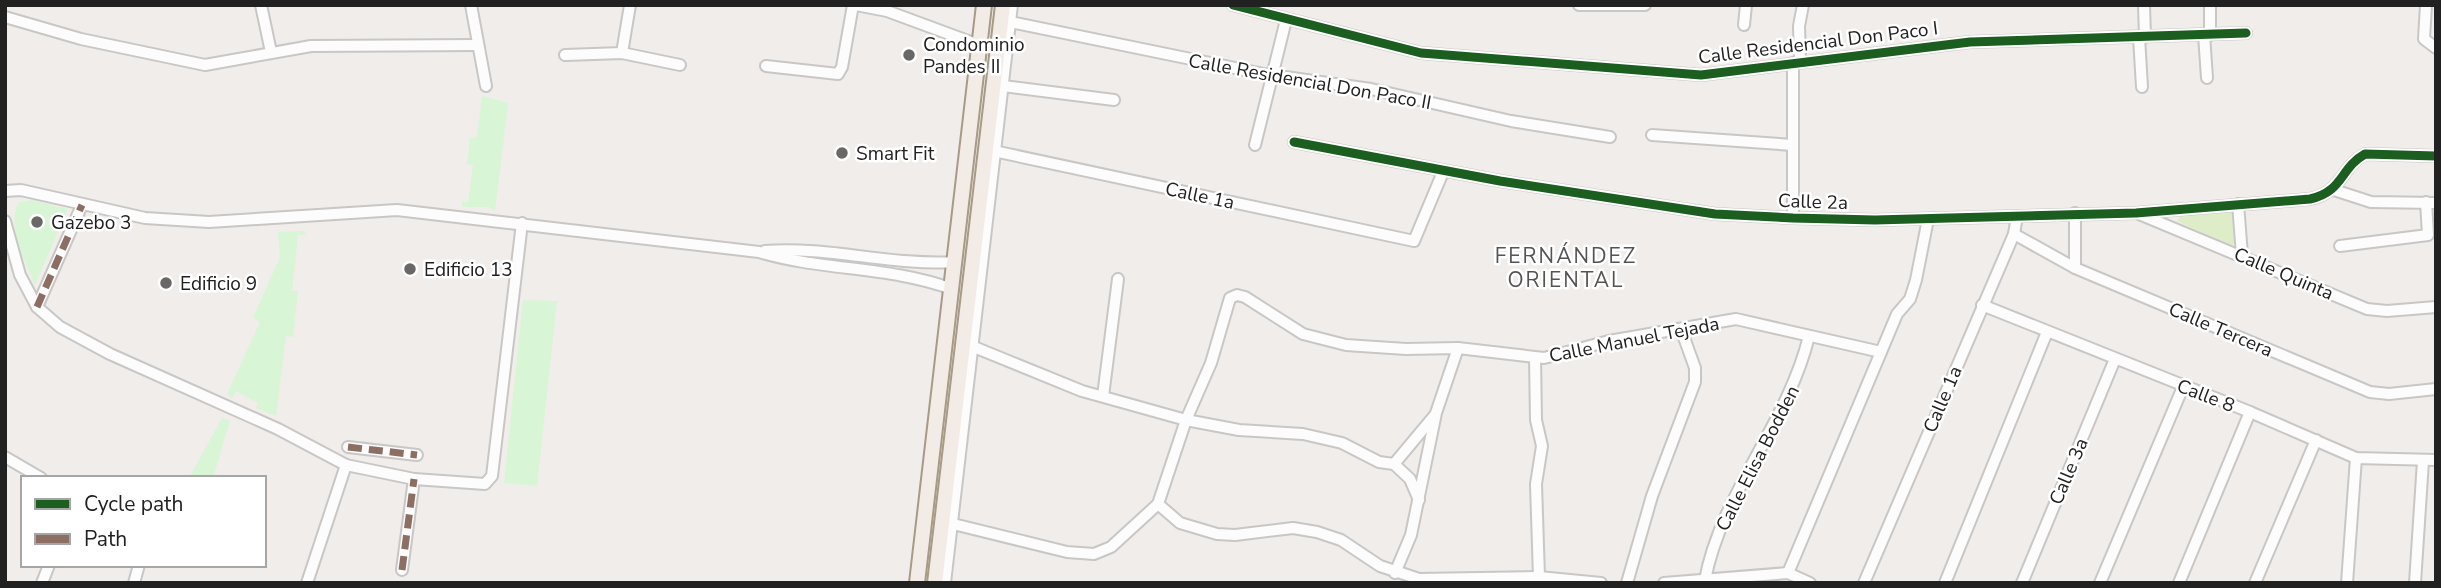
<svg xmlns="http://www.w3.org/2000/svg" width="2441" height="588" font-family="'Nunito Sans',sans-serif">
<rect width="100%" height="100%" fill="#f0edea"/>
<polygon fill="#deedc8" points="2233,210 2236,243 2231,246 2177,221 2182,214"/>
<g fill="#d8f5d6">
<polygon points="482,96 508,103 495,211 489,207 462,207 462,202 468,202 473,165 467,164 470,138 477,137"/>
<path d="M32 200 68 209 35 285C26 263 5 225 19 202Z"/>
<polygon points="305,231 305,235 298,235 292,291 298,291 293,337 286,336 276,416 256,408 258,403 236,391 232,398 227,394 260,322 253,318 280,257 278,232"/>
<polygon points="523,300 557,301 537,486 504,483"/>
<polygon points="222,418 230,420 213,478 189,478"/>
</g>
<g fill="none" stroke-linecap="round" stroke-linejoin="round">
<defs>
<g id="minor">
<polyline points="261,5 271,52"/>
<polyline points="471,5 486,86"/>
<polyline points="856,5 887,11 979,45"/>
<polyline points="1233,5 1421,53 1701,75 1970,42 2246,33"/>
<polyline points="1579,5 1645,5"/>
<polyline points="2144,5 2145,37"/>
<polyline points="2426,5 2424,39 2436,48"/>
<polyline points="5,17 81,39 205,65 311,46 477,45"/>
<polyline points="1010,22 1264,74 1371,89 1511,121 1610,137"/>
<polyline points="1744,25 1746,5"/>
<polyline points="2204,35 2207,78"/>
<polyline points="2210,35 2210,5"/>
<polyline points="2139,37 2142,87"/>
<polyline points="622,53 630,5"/>
<polyline points="565,55 622,53 680,65"/>
<polyline points="1800,62 1799,26 1803,5"/>
<polyline points="1793,63 1793,218"/>
<polyline points="766,66 838,74 842,67 853,5"/>
<polyline points="1003,86 1114,100"/>
<polyline points="1652,135 1793,145"/>
<path d="M1294 142 1500 181 1715 214 1793 218 1875 220 2136 213 2310 199C2343 192 2340 168 2365 154L2436 156"/>
<polyline points="1255,145 1286,20"/>
<polyline points="989,150 1414,241 1443,172"/>
<polyline points="2334,190 2371,202 2436,203"/>
<path d="M5 191 21 190 145 218 209 222 397 210 759 252C822 271 890 266 952 289"/>
<polyline points="2238,204 2242,255"/>
<polyline points="2075,213 2075,268"/>
<polyline points="2139,214 2367,309 2387,311 2436,307"/>
<polyline points="5,221 20,275 37,307 60,327 110,354 278,429 346,465 414,479 485,484 492,476 522,223"/>
<polyline points="2014,234 2075,268 2370,392 2389,394 2436,389"/>
<polyline points="2340,246 2428,235 2426,202"/>
<path d="M765 251C829 246 891 266 955 262"/>
<polyline points="1982,305 2250,412 2356,458 2436,460"/>
<polyline points="37,307 82,205"/>
<polyline points="969,345 1082,391 1186,420 1239,430 1303,434 1342,443 1379,462 1394,464 1410,479 1419,500"/>
<polyline points="1535,358 1536,420 1542,446 1536,484 1539,577"/>
<polyline points="1103,396 1118,279"/>
<polyline points="348,447 417,455"/>
<polyline points="5,457 41,478"/>
<polyline points="1394,464 1435,415"/>
<polyline points="1158,504 1186,420 1211,363 1230,298 1237,295 1245,297 1303,334 1346,345 1406,349 1458,348 1544,358 1609,341 1736,319 1881,352"/>
<polyline points="1158,504 1180,523 1217,534 1235,535 1293,528 1317,532 1341,540 1380,566 1419,579 1539,577 1601,583"/>
<polyline points="945,522 1067,552 1094,554 1111,547 1158,504"/>
<polyline points="402,570 414,479"/>
<polyline points="1395,573 1411,535 1436,413 1458,348"/>
<polyline points="1788,573 1897,314 1910,299 1916,280 1928,219"/>
<path d="M1705 580C1721 494 1788 423 1809 336"/>
<polyline points="42,583 49,565"/>
<polyline points="134,583 139,565"/>
<polyline points="307,583 346,465"/>
<polyline points="945,583 1012,5"/>
<polyline points="1627,583 1652,496 1695,382 1695,368 1681,329"/>
<polyline points="1664,583 1788,573 1810,583"/>
<polyline points="1864,583 2014,234 2017,216"/>
<polyline points="1945,583 2047,332"/>
<polyline points="2022,583 2115,359"/>
<polyline points="2100,583 2183,387"/>
<polyline points="2179,583 2250,412"/>
<polyline points="2255,583 2316,440"/>
<polyline points="2347,583 2356,458"/>
<polyline points="2415,583 2423,461"/>
</g>
<g id="major">
<polyline points="917,583 984,5"/>
<polyline points="935,583 1003,5"/>
</g>
</defs>
<use href="#minor" stroke="#c8c7c6" stroke-width="14"/>
<use href="#major" stroke="#a79a86" stroke-width="18"/>
<use href="#minor" stroke="#fdfcfc" stroke-width="10"/>
<use href="#major" stroke="#f3ece6" stroke-width="14"/>
<g stroke="#8d6e63" stroke-width="7" stroke-dasharray="14 7" stroke-linecap="butt">
<polyline points="37,307 82,205"/>
<polyline points="348,447 417,455"/>
<polyline points="402,570 414,479"/>
</g>
<defs>
<g id="cycleway">
<polyline points="1233,5 1421,53 1701,75 1970,42 2246,33"/>
<path d="M1294 142 1500 181 1715 214 1793 218 1875 220 2136 213 2310 199C2343 192 2340 168 2365 154L2436 156"/>
</g>
</defs>
<use href="#cycleway" stroke="#fff" stroke-width="13"/>
<use href="#cycleway" stroke="#1b5e20" stroke-width="9"/>
</g>
<g fill="#696867" stroke="#fff" stroke-width="2.5">
<circle cx="909" cy="55" r="7"/>
<circle cx="842" cy="153" r="7"/>
<circle cx="37" cy="222" r="7"/>
<circle cx="410" cy="269" r="7"/>
<circle cx="166" cy="283" r="7"/>
</g>
<g text-anchor="middle" stroke-width="5" stroke-linejoin="round" paint-order="stroke">
<g font-size="19" fill="#212121" stroke="#fff">
<text transform="translate(1818 42) rotate(-7)" y="7">Calle Residencial Don Paco I</text>
<text transform="translate(1310 81) rotate(10)" y="7">Calle Residencial Don Paco II</text>
<text transform="translate(1200 195) rotate(12)" y="7">Calle 1a</text>
<text transform="translate(1813 201) rotate(2)" y="7">Calle 2a</text>
<text transform="translate(2284 273) rotate(23)" y="7">Calle Quinta</text>
<text transform="translate(2221 329) rotate(23)" y="7">Calle Tercera</text>
<text transform="translate(1634 339) rotate(-11)" y="7">Calle Manuel Tejada</text>
<text transform="translate(2206 395) rotate(21)" y="7">Calle 8</text>
<text transform="translate(1942 399) rotate(-67)" y="7">Calle 1a</text>
<text transform="translate(1757 458) rotate(-63)" y="7">Calle Elisa Bodden</text>
<text transform="translate(2068 471) rotate(-67)" y="7">Calle 3a</text>
</g>
<g font-size="19" fill="#212121" stroke="#fff" text-anchor="start">
<text x="923" y="51">Condominio<tspan x="923" dy="22">Pandes II</tspan></text>
<text x="856" y="160">Smart Fit</text>
<text x="51" y="229">Gazebo 3</text>
<text x="424" y="276">Edificio 13</text>
<text x="180" y="290">Edificio 9</text>
</g>
<g font-size="21" letter-spacing="2" fill="#545454" stroke="#fff">
<text x="1566" y="263">FERNÁNDEZ<tspan x="1566" dy="24">ORIENTAL</tspan></text>
</g>
</g>
<rect width="2441" height="588" fill="none" stroke="#212121" stroke-width="14"/>
<rect x="21" y="476" width="245" height="91" fill="#ffffff" stroke="#a6a6a6" stroke-width="2"/>
<rect x="35" y="499" width="35" height="10" fill="#1b5e20" stroke="#a6a6a6" stroke-width="2"/>
<text x="84" y="511" font-size="21" fill="#212121">Cycle path</text>
<rect x="35" y="534" width="35" height="10" fill="#8d6e63" stroke="#a6a6a6" stroke-width="2"/>
<text x="84" y="546" font-size="21" fill="#212121">Path</text>
</svg>
